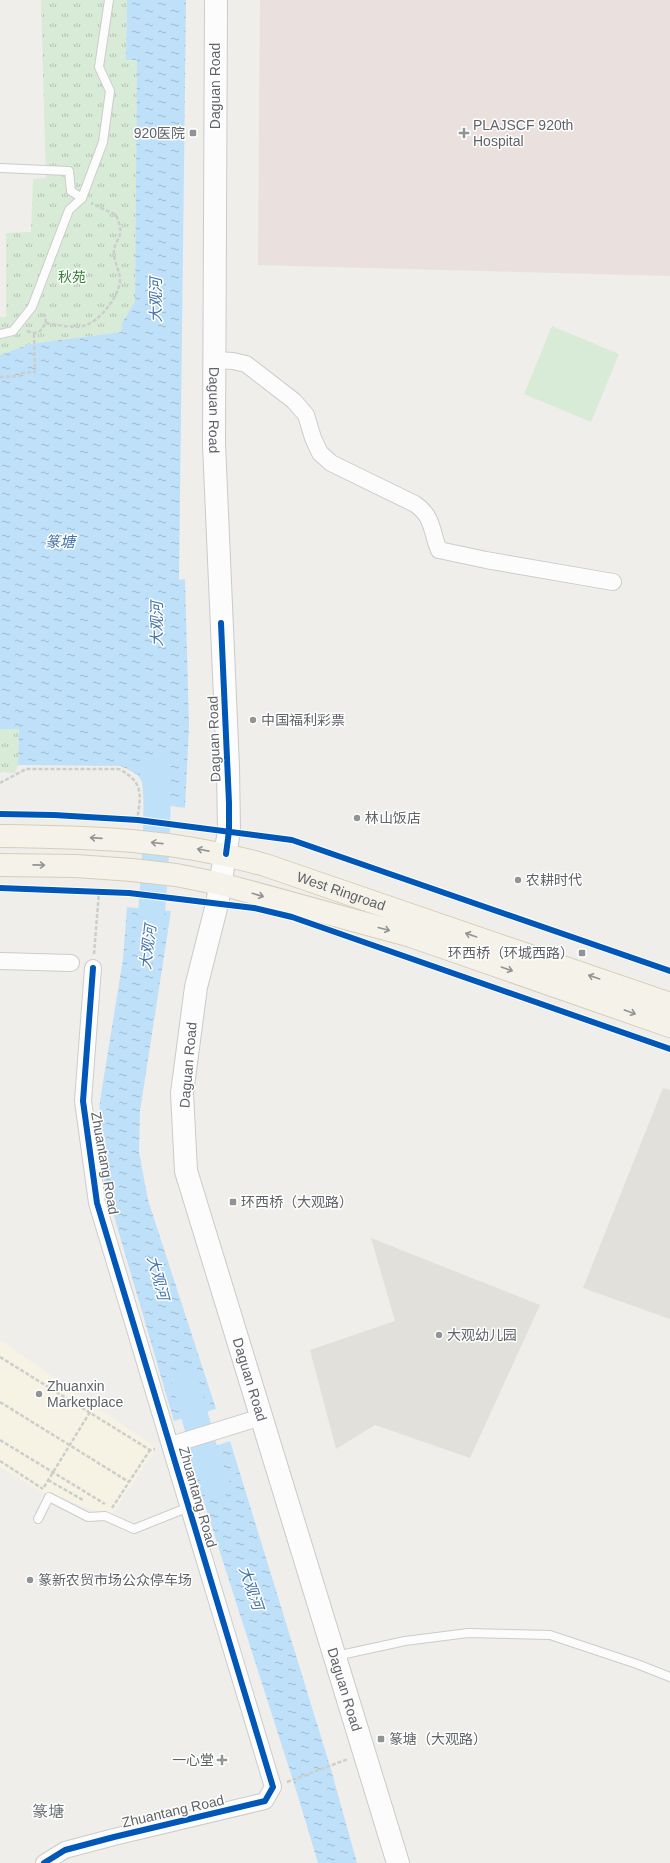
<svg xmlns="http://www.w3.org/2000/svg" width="670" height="1863" font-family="Helvetica,'Noto Sans SC',sans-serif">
<defs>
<pattern id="park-tufts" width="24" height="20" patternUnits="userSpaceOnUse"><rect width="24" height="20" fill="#d8ebd6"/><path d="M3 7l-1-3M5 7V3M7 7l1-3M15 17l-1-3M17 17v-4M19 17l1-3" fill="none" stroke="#b2c2b1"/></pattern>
<pattern id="water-ripples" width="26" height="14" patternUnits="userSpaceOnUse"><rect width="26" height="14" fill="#bfe0f9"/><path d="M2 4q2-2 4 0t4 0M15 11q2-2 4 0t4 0" fill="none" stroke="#9eb9cd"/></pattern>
</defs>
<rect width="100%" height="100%" fill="#efeeea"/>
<polygon fill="#f7f3e4" points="0,1340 156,1448 110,1517 100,1512 38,1490 0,1467"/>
<g fill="#e2e0da">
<polygon points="663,1088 670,1090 670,1319 583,1288"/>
<polygon points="371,1238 540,1305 470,1458 375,1425 336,1449 310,1350 395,1321"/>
</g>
<polygon fill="#eae0de" points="260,0 670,0 670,276 258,265"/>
<polygon fill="#d8ebd6" points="552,326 619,354 591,422 524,394"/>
<g fill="url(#park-tufts)">
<polygon points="41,0 127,0 126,59 137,60 135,301 122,323 121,332 30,344 0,355 0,317 6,317 6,233 31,232 33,179 46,178"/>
<polygon points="0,729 19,729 18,765 15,773 3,772 0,773"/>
</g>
<g fill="url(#water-ripples)">
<polygon points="127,0 186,0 179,580 185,579 189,726 185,808 144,803 142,782 138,775 121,766 18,765 19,729 0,729 0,355 30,344 121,332 122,323 135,301 137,60 126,60"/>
<polygon points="127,907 171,911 140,1111 139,1152 148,1200 216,1409 174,1421 104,1182 98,1138 100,1101 123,959"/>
<polygon points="230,1441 330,1766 357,1863 318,1863 297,1793 189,1455"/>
</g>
<g fill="#efeeea">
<polygon points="142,803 185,808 184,810 144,805"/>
<polygon points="128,905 153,907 171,909 171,911 127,907"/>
</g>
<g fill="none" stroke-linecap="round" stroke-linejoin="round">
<g stroke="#bfe0f9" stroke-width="27">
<path d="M148 945C155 886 158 827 157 768"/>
<polyline points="185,1380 204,1450 216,1485"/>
</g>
<defs>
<g id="lane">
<polyline points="0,168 69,171 71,191 82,198"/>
<polyline points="0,334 13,331 32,307 69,210 82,198 103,142 110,91 99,67 109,0"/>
<polyline points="38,1519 49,1497 88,1517 105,1516 134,1529 189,1507"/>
<polyline points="336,1656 405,1641 468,1633 550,1635 637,1664 670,1677"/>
</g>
<g id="street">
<path d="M214 360 233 361 246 364 294 401 306 415 313 438 320 453 331 463 415 504C434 517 431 532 439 550L486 560 613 582"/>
<polyline points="0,961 71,963"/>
<polyline points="171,1445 261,1417"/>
<polyline points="44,1863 65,1850 114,1837 265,1801 273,1787 97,1203 83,1101 93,968"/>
</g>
<g id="secondary">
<path id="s1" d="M216 0 214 444 228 767 229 831 217 904 196 987 182 1093 186 1171 398 1863"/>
</g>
<g id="primary">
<path id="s2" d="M0 836C92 837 175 839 265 865L670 1004"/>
<polyline points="0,865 76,866 132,870 176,875 221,884 411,936 670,1026"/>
</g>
</defs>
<use href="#lane" stroke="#cbcccc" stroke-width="10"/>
<use href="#street" stroke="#cbcccc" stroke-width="18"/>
<use href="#secondary" stroke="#cacacb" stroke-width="24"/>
<use href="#primary" stroke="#d7ceb8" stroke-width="24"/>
<g stroke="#cacfcc" stroke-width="2.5" stroke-dasharray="4 2" stroke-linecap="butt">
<path d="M46 323C56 325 72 328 83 326 99 323 120 295 120 280 120 270 113 261 114 250 114 247 116 244 117 241 123 232 120 225 116 215L91 203"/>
<polyline points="27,331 34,333 40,331 46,323 45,316 41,312"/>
<polyline points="0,377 20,376 20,373 35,372 34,333"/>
<path d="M0 783 26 769H119C144 782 141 795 137 820"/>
<polyline points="94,954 99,892"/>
<polyline points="0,1357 150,1450 155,1449"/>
<polyline points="0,1402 129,1482"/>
<polyline points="0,1440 105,1504"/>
<polyline points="0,1461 43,1489"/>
<polyline points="48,1480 83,1500"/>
<polyline points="44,1487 90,1412"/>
<polyline points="112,1508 150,1450"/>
<polyline points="287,1782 348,1759"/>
</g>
<use href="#lane" stroke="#fdfcfc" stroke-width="8"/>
<use href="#street" stroke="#fdfcfc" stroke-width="16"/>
<use href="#secondary" stroke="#fdfcfc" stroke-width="22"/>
<use href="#primary" stroke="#f4f2e9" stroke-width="22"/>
<defs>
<g id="cycleway">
<polyline points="221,623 229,803 229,831 226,854"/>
<polyline points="0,814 54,815 138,820 292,840 670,971"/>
<polyline points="0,888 129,893 254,908 292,917 670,1049"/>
<polyline points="44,1863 65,1850 114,1837 265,1801 273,1787 97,1203 83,1101 93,968"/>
</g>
</defs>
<use href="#cycleway" stroke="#fff" stroke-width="8"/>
<use href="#cycleway" stroke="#0057b8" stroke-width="6"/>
</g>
<defs><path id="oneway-shaft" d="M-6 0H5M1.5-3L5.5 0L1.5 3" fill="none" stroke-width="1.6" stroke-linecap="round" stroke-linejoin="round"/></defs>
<g stroke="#939595">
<use href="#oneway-shaft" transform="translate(96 838) rotate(-176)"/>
<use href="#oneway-shaft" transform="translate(157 843) rotate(-174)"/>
<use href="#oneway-shaft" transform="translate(203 850) rotate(-169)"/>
<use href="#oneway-shaft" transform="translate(39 865) rotate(1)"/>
<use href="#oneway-shaft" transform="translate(258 895) rotate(16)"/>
<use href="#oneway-shaft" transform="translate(384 929) rotate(15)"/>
<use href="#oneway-shaft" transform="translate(471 935) rotate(-161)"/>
<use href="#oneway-shaft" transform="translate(507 969) rotate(19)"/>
<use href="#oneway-shaft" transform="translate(594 977) rotate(-161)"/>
<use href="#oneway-shaft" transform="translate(630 1012) rotate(20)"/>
</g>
<g fill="#919496" stroke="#fff" stroke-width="1.5">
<rect x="189" y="129" width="8" height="8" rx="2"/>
<path d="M462 127h4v4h4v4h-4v4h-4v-4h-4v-4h4z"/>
<circle cx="253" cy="720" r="4"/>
<circle cx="357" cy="818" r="4"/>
<circle cx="518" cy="880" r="4"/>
<rect x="578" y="949" width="8" height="8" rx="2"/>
<rect x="229" y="1198" width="8" height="8" rx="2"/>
<circle cx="439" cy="1335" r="4"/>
<circle cx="39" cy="1394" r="4"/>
<circle cx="30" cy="1580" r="4"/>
<rect x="377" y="1735" width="8" height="8" rx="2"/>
<path d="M220 1754h4v4h4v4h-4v4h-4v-4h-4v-4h4z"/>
</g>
<g text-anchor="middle" stroke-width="3" stroke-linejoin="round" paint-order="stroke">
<g font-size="14" fill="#5f6368" stroke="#fff">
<text transform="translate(215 86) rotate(-90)" y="5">Daguan Road</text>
<text dy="5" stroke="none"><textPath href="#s1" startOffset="410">Daguan Road</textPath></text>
<text transform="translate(214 739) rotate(-92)" y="5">Daguan Road</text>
<text dy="5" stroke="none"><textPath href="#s2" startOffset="348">West Ringroad</textPath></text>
<text transform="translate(188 1065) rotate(-85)" y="5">Daguan Road</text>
<text transform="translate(105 1163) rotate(80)" y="5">Zhuantang Road</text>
<text dy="5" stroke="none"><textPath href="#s1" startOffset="1394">Daguan Road</textPath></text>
<text transform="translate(198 1497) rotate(74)" y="5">Zhuantang Road</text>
<text dy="5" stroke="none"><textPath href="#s1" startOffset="1718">Daguan Road</textPath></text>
<text transform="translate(173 1811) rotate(-13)" y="5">Zhuantang Road</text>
</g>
<g font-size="14" fill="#5f6368" stroke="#fff" text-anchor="start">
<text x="473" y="130">PLAJSCF 920th<tspan x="473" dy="16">Hospital</tspan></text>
<text x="185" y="138" text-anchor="end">920医院</text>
<text x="261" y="725">中国福利彩票</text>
<text x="365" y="823">林山饭店</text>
<text x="526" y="885">农耕时代</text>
<text x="574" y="958" text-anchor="end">环西桥（环城西路）</text>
<text x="241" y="1207">环西桥（大观路）</text>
<text x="447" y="1340">大观幼儿园</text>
<text x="47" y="1391">Zhuanxin<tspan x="47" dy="16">Marketplace</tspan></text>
<text x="38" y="1585">篆新农贸市场公众停车场</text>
<text x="389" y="1744">篆塘（大观路）</text>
<text x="214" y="1765" text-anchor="end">一心堂</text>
</g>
<g font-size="14" fill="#348238" stroke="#fff">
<text x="72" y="282">秋苑</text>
</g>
<g font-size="15" font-style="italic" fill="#4174aa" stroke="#fff">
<text transform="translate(156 300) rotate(-90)" y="5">大观河</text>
<text x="60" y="547">篆塘</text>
<text transform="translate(157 624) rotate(-90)" y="5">大观河</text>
<text transform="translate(148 947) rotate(-83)" y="5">大观河</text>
<text transform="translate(158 1278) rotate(75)" y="5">大观河</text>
<text transform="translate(251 1588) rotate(71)" y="5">大观河</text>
</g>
<g font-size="16" fill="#70757a" stroke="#fff">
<text x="48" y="1817">篆塘</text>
</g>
</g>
</svg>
